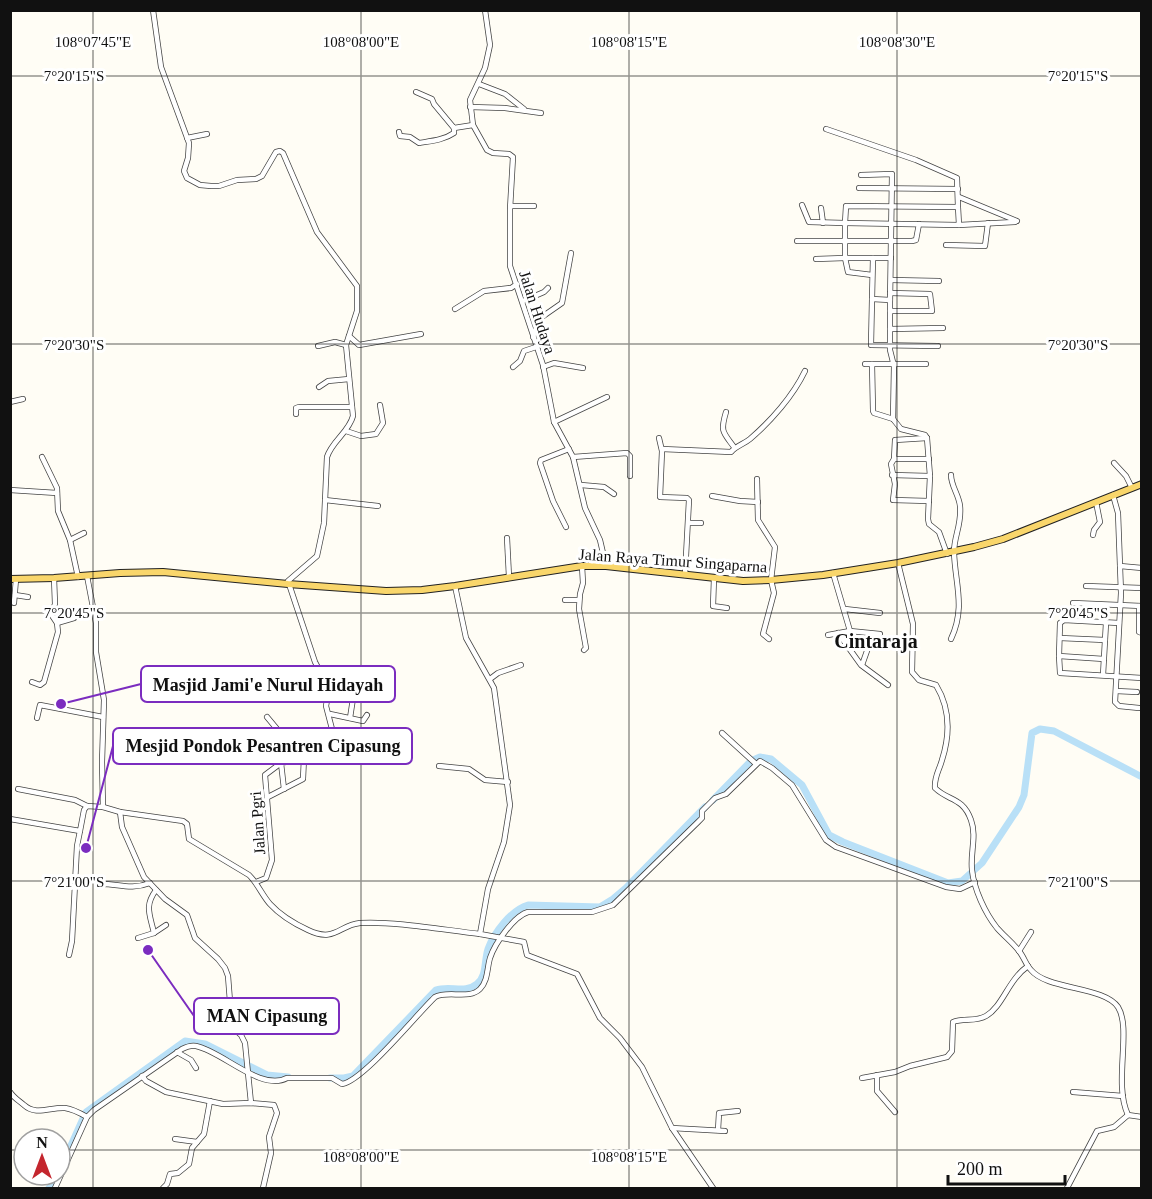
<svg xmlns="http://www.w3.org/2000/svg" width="1152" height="1199" font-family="Georgia,serif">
<rect width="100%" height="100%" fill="#fffdf5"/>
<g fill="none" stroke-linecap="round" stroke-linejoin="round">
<g stroke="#b9e0f7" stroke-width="7">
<polyline points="713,800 751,761 760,757 771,759 802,785 829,835 843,842 948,883 962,881 982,863 1019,807 1024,795 1032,733 1040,729 1054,731 1142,777"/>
<path d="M330 1078H344L353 1076 436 990C450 985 465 994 477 984 487 976 484 961 488 949 494 933 511 910 528 905L600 907 613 899 626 888 705 807"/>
<polyline points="60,1170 86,1112 185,1041 205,1044 267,1075 288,1077"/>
<polyline points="49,1188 55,1183 58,1175"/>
</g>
<defs>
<g id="minor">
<path d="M153 10 161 67 189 143 188 158 184 171 187 178 200 185 211 186H219L237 180 256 179 262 176 276 152 280 151 283 153 317 232 357 286V311L346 345 353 416C349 432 332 441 327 457L324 523 317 556 288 581 315 662 329 689 326 706 332 729 331 744 327 753 281 763 284 789"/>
<polyline points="485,10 490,45 485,68 470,100 473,125 487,150 493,153 509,154 513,157 510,209 510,266 543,365 554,422 573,457 585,508 600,540 606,566"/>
<polyline points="479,84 505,94 524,109"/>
<polyline points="416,92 432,99 434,104 454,128 473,125"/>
<polyline points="470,107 505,108 541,113"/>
<polyline points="826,129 916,160 957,178 958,207 846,206 845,223 959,225 958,207"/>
<path d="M399 132 400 136 410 137 419 143C431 141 444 140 454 133V128"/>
<polyline points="187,138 207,134"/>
<polyline points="861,175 892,174 890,303 890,350 894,366 893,419 901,429 925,435 927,438 930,476 928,519 929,524 939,532 947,554"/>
<polyline points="859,188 958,189"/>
<polyline points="959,197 1017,221"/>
<polyline points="802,205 809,222 845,223 845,258 816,259"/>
<polyline points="511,206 534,206"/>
<polyline points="821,208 823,223"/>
<polyline points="959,225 1015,222"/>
<polyline points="797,241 912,241 916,240 919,224"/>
<polyline points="946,245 985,246 988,223"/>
<polyline points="873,258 872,299 890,300"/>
<polyline points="872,275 848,272 845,258 891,258"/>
<polyline points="891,280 939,281"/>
<polyline points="872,299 871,345 938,346"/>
<polyline points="523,301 544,292 548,288"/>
<polyline points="455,309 484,291 511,288 517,284"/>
<polyline points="890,311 932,311 930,294 890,293"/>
<polyline points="890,329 943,328"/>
<polyline points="349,336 359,345 421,334"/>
<polyline points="533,337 539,319 562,303 571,253"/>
<polyline points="318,346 335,342 346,345"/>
<polyline points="865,364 926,364"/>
<polyline points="872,364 873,411 874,413 893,419"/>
<polyline points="513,367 520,361 524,351 536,347"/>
<polyline points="543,367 554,363 583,368"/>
<polyline points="319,387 328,381 349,379"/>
<polyline points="10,402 23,399"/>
<path d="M726 412C720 432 723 432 734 447"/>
<polyline points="296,414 296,408 299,407 352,407"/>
<polyline points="554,422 607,397"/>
<polyline points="346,431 361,436 376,434 383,423 380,405"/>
<polyline points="659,438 662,451 660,497 687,498 689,500 685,575"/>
<polyline points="927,438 895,440 894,459 891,464 895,484 893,500 929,501"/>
<path d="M662 449 731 452C736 446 744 444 750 439 771 421 793 396 805 371"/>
<polyline points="42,457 57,488 58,511 70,540 78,577"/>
<polyline points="573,457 627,453 630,456 630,476"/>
<polyline points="894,459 929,459"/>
<polyline points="1114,463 1126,476 1132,488"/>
<polyline points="892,475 930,476"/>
<path d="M951 475C951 486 959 495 960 506 962 524 954 536 954 552 955 584 966 607 951 639"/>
<polyline points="757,479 758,520 775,547 771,580 774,593 763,634 769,639"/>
<polyline points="581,485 604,487 614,494"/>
<polyline points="10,490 57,493"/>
<polyline points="1113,495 1118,513 1121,593 1115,702 1119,706 1139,708"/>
<polyline points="712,496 740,501 758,502"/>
<polyline points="325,500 378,506"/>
<polyline points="689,523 701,523"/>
<polyline points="566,527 553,501 540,463 541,460 569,449"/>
<polyline points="1093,535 1094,530 1100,522 1096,502"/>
<polyline points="507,538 509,577"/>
<polyline points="70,540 84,533"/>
<path d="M898 563 913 624 912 672 919 680 936 685C950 708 950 735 942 760 939 771 934 777 935 788 948 801 963 797 971 820 977 836 970 853 972 870 974 889 985 913 997 928 1004 936 1013 943 1019 951 1024 957 1026 965 1031 970 1047 990 1104 986 1118 1007 1132 1029 1113 1084 1128 1115L1142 1117"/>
<polyline points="582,566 583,583 580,594 579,609 586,648 584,650"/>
<polyline points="1120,566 1142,568"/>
<polyline points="833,573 850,631 880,634"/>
<polyline points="87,576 96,623 96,652 104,700 102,762 103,807"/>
<polyline points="714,578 713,606 727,608"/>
<polyline points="455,586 466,638 494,688 510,805 504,842 488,889 480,934 524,942 527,955 577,974 600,1018 620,1038 642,1067 672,1128 713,1188"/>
<polyline points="1086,586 1142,588"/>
<polyline points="15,595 28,597"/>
<polyline points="565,600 579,600"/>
<polyline points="14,603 16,579"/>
<polyline points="1073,603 1142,606"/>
<polyline points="1139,606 1139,632 1142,633"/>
<polyline points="845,609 880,613"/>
<polyline points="57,623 74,618"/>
<polyline points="838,633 861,665 888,685"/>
<polyline points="828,635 850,631"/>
<polyline points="1060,638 1105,640"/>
<polyline points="1059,656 1060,673 1142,678"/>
<polyline points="1104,659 1059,656 1060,623 1064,620 1119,623"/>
<polyline points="862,665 873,634"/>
<polyline points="1103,675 1106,623"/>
<polyline points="490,679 498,673 521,665"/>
<polyline points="32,682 40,685 44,682 58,632 57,623 51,614 55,604 54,578"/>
<polyline points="327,685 348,687 354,692 350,718"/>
<polyline points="1116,691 1137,692"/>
<polyline points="330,714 363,721 367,715"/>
<polyline points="37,718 40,705 103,717"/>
<polyline points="722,733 756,764"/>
<polyline points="331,744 354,752"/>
<polyline points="439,766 469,769 485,780 508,782"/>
<polyline points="18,789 75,800 87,806"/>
<polyline points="268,797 303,779 304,758"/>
<polyline points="120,812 122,827 144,877 165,899 187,915 195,938 218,959 225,968 228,976 232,1027 241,1035 245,1043 251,1103"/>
<path d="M10 819 80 831 84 810 87 806 103 807 120 812 183 821 187 824 189 839 249 875C258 884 262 895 270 904 280 915 295 924 308 930 335 943 339 925 360 923 395 921 444 930 480 934"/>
<polyline points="256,882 266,878 272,860 265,775 281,763 277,729 267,717"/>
<path d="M98 884C118 883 129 891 150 883"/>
<polyline points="154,933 166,925"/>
<path d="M138 938 154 933C150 915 144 906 156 890"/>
<polyline points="1019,951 1031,932"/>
<polyline points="69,955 72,941 77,846 80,831"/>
<polyline points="177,1052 191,1060 196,1068"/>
<polyline points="877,1075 877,1091 895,1112"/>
<polyline points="142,1076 146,1081 166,1092 223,1104 251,1103 274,1105 277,1113 269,1137 271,1153 263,1188"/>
<path d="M862 1078 895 1072 910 1066 947 1057 952 1051 953 1022C963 1018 976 1022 986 1016 1003 1006 1008 980 1028 966"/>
<path d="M10 1092C14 1098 18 1100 24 1105 36 1116 50 1107 65 1108 73 1109 80 1113 87 1117"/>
<polyline points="1073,1092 1123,1096"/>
<polyline points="672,1128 725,1131"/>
<polyline points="718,1130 719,1113 738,1111"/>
<polyline points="175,1139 197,1142"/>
<path d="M55 1188 87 1117 94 1110 182 1049C186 1047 191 1045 196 1046 222 1051 261 1092 287 1078H332L342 1084C363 1081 417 1014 435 997 448 990 469 1000 480 989 488 981 487 968 490 958 495 943 514 916 528 912H592L613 905 698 822 702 818V811L715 798 726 794 760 761 772 768 792 785 826 840 836 847 946 887 960 889 975 882"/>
<polyline points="163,1188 167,1184 170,1174 178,1173 189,1164 192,1148 204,1134 210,1101"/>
<polyline points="1067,1188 1097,1131 1114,1127 1128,1115"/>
</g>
<polyline id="major" points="10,579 54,578 120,573 163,572 288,584 386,591 422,590 455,586 582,566 606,566 743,581 771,580 823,575 898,563 974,547 1003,539 1142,484"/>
</defs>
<use href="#minor" stroke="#444" stroke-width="6"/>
<use href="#major" stroke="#222" stroke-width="8"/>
<use href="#minor" stroke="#fff" stroke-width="4.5"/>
<use href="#major" stroke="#f9d66b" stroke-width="6"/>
</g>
<path fill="none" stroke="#111" stroke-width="1.5" stroke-opacity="0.45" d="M93 10V1188M361 10V1188M629 10V1188M897 10V1188M10 76H1142M10 344H1142M10 613H1142M10 881H1142M10 1150H24M60 1150H1142"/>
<g text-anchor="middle" stroke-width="6" stroke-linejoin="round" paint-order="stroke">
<g font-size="16" fill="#111" stroke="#fff">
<text transform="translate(538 312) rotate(72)" y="6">Jalan Hudaya</text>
<text transform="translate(673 560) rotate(4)" y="6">Jalan Raya Timur Singaparna</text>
<text transform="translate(257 823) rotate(-94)" y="6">Jalan Pgri</text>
</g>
<g font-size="20" font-weight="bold" fill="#111" stroke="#fff">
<text x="876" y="648">Cintaraja</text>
</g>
</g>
<g font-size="15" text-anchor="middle" fill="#111" stroke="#fff" stroke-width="6" stroke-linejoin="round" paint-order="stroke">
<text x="93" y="47">108°07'45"E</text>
<text x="361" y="47">108°08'00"E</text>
<text x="629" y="47">108°08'15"E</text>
<text x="897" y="47">108°08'30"E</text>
<text x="74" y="81">7°20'15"S</text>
<text x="1078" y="81">7°20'15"S</text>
<text x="74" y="350">7°20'30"S</text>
<text x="1078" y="350">7°20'30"S</text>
<text x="74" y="618">7°20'45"S</text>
<text x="1078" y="618">7°20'45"S</text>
<text x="74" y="887">7°21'00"S</text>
<text x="1078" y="887">7°21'00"S</text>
<text x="361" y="1162">108°08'00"E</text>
<text x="629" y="1162">108°08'15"E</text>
</g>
<path fill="none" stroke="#7b2cbf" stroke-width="2" d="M61 704L141 684M86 848L113 746M148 950L194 1016"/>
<g fill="#7b2cbf" stroke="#fff" stroke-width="2">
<circle cx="61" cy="704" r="6"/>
<circle cx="86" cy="848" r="6"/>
<circle cx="148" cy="950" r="6"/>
</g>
<g fill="#fff" stroke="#7b2cbf" stroke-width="2">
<rect x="141" y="666" width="254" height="36" rx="6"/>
<rect x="113" y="728" width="299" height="36" rx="6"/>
<rect x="194" y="998" width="145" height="36" rx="6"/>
</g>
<g font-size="18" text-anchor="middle" font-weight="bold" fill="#111">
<text x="268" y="691">Masjid Jami'e Nurul Hidayah</text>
<text x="263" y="752">Mesjid Pondok Pesantren Cipasung</text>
<text x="267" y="1022">MAN Cipasung</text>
</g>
<rect width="1152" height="1199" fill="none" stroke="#111111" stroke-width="24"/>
<g transform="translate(42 1157)"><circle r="28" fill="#ffffff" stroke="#a0a0a0" stroke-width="1.5"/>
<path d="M0-4.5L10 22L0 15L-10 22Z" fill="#c4262e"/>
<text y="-9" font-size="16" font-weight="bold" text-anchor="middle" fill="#111111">N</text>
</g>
<path d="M948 1175v9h117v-9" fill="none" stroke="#111111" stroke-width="3"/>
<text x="957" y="1175" font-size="18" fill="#111111" stroke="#ffffff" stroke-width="4.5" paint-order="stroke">200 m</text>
</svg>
